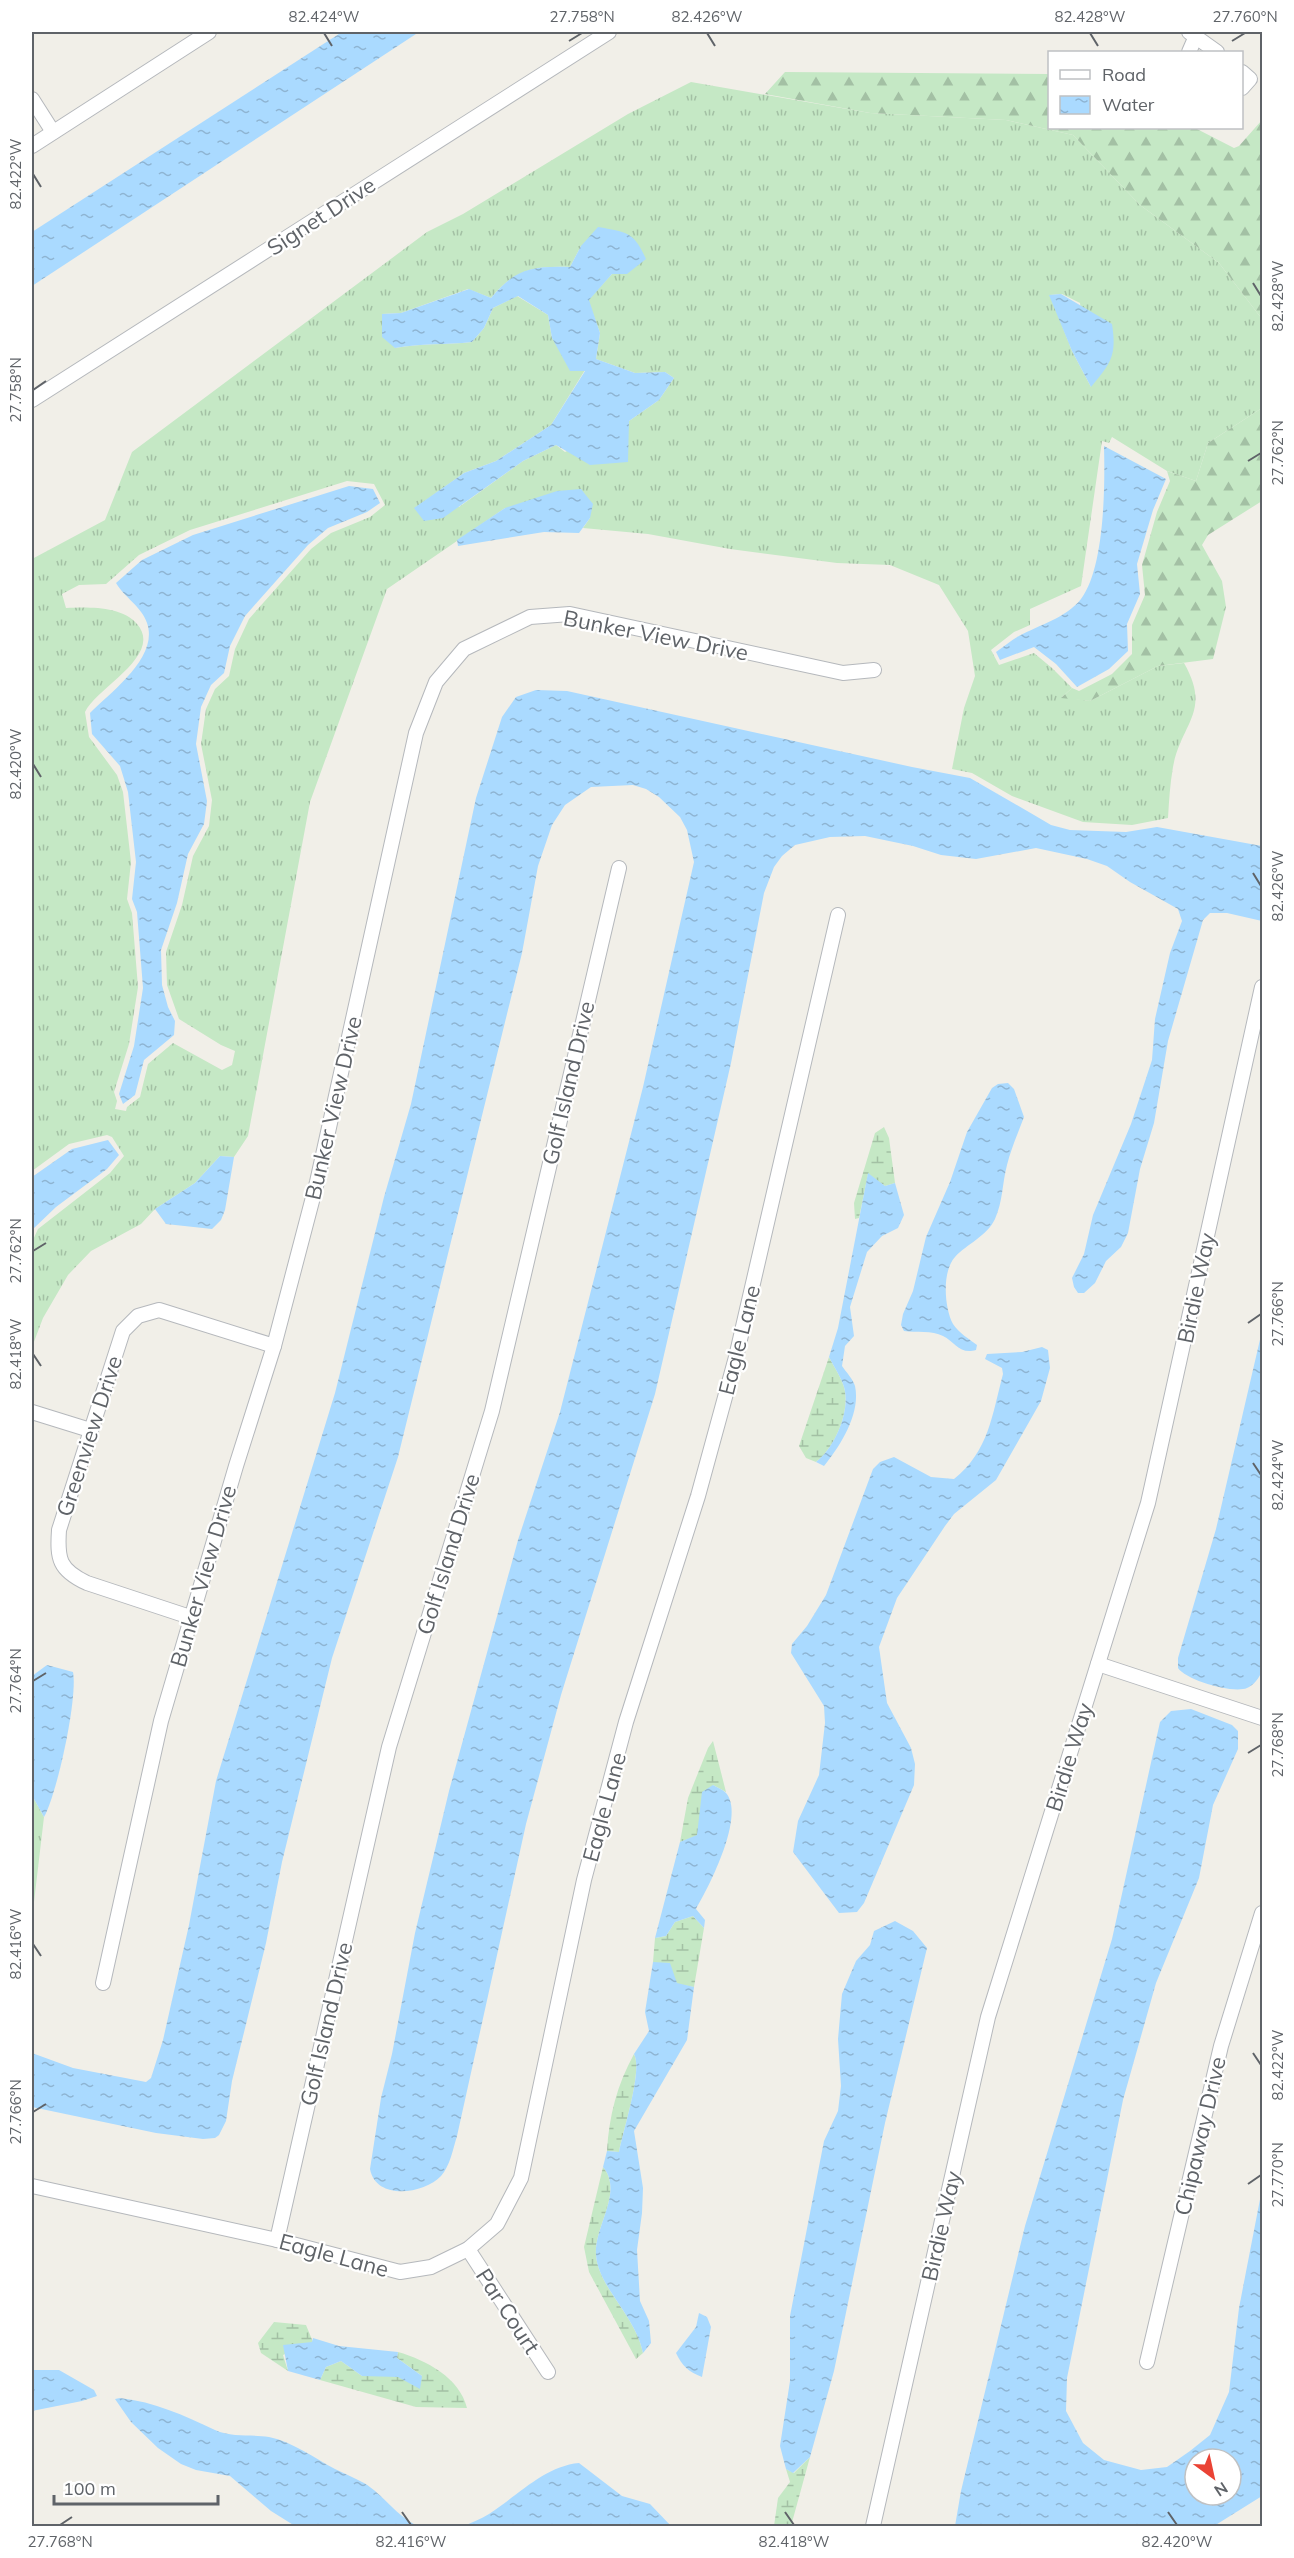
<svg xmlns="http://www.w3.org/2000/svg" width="1294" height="2558" font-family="Mulish,sans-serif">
<defs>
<pattern id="grass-tufts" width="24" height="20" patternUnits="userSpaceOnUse" patternTransform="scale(1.5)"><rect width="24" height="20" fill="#c5e8c5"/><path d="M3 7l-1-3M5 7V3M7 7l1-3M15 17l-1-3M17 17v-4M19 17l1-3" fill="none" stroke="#a3c0a4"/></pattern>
<pattern id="forest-firs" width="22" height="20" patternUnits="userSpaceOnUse" patternTransform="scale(1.5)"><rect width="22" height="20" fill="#c5e8c5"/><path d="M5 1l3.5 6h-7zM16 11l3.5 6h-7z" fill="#a3c0a4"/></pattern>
<pattern id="wetland-marsh" width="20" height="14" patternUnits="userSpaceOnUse" patternTransform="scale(1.5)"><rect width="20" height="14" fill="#c5e8c5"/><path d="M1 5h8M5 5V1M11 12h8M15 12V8" fill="none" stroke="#a3c0a4"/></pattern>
<pattern id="water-ripples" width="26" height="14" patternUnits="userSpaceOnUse" patternTransform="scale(1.5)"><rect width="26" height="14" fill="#aadaff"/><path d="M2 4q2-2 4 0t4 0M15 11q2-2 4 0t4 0" fill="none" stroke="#8eb4d2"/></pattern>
</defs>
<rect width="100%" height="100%" fill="#f1efe8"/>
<g fill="url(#grass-tufts)" fill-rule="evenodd">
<path d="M691 82 870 113 1006 120 1073 135 1140 205 1219 263 1262 319V408L1208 443 1196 481 1167 471 1112 437 1109 443 1102 441 1081 586 1030 609V625L1014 632 991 650 999 665 1034 653 1052 668 1072 688 1062 697 1090 701 1158 666 1184 663C1212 712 1181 723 1173 767 1170 784 1169 801 1168 818L1132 825 1083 822 1012 796 972 773 952 769 964 708 975 676 968 631 939 585 890 565 837 563 730 549 648 534 583 528 590 518 505 508 387 589 310 802 248 1136 234 1157 220 1156 195 1183 155 1209 141 1224 91 1251 68 1275 43 1318 32 1347V1242L38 1229 110 1173 124 1156 112 1137 107 1135 69 1144 32 1171V559L105 520 132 452 427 232 463 214 628 114ZM581 246 627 274H612L588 300 600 333 596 359 635 373 665 372 674 378 659 400 629 421 565 452 556 445 523 461 459 507 415 508 464 473 496 461 551 425 585 370 552 338 548 315 517 296 493 308 484 328 472 342C445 345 421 343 395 348L382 314 401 313 468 289 491 298C515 269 534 266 570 267ZM1062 294 1080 303 1091 387 1072 351 1050 295ZM347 481 374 484 385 505 370 517 331 533 311 549 249 619 235 649 229 676 215 689 206 709 201 744 212 800 209 826 193 856 182 905 166 952 167 985 179 1019 221 1045 235 1051 232 1065 222 1070 173 1043 148 1064 140 1097 127 1107 126 1111 115 1109 117 1101 114 1092 129 1044 138 987 132 913 127 899 131 862 123 792 117 775 89 737 85 712C97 687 164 655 137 624 122 606 88 607 66 608L62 594 79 585 106 584 139 555 190 530Z"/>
<polygon points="32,1757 34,1799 44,1817 32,1919"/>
</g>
<g fill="url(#forest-firs)">
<polygon points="785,72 1049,74 1050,128 1195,128 1234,148 1239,146 1262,120 1262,319 1219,263 1140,205 1073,135 1006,120 870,113 765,94"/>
<polygon points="1262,408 1262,501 1208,535 1202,545 1222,581 1226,607 1213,659 1158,666 1090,701 1061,698 1072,688 1079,691 1112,674 1132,654 1132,625 1145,595 1142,565 1157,512 1170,481 1167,471 1196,481 1208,443"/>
</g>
<g fill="url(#wetland-marsh)">
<polygon points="884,1127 889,1138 895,1183 885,1186 868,1174 859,1218 855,1219 854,1203 875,1133"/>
<path d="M829 1357C834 1367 841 1377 844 1387 851 1410 835 1448 816 1462L806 1458 799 1446Z"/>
<polygon points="713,1741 726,1792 713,1785 697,1836 680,1842 688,1798 708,1748"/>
<polygon points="693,1916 704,1928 694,1987 677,1984 653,1962 655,1938 666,1936 675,1922"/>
<path d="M634 2054C643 2070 623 2131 619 2152L607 2151C609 2116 617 2085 634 2054Z"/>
<path d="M603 2167C624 2192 594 2226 596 2255 598 2287 636 2316 643 2353L636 2359 589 2272 584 2247Z"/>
<polygon points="274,2322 306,2325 313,2342 283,2355 288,2371 261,2353 258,2343"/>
<path d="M398 2352C426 2360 460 2378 467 2408L416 2407 320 2380 326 2367 341 2361 362 2376H422L397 2358Z"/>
<polygon points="810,2457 791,2526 774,2526 778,2498 790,2482 786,2469 794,2473"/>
</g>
<g fill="url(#water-ripples)" fill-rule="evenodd">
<polygon points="342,32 419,32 32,286 32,232"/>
<path d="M598 227C627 232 634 232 646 259L627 274H612L589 300 600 333 596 359 635 373 665 372 674 378 659 400 629 421 628 462 590 465 556 445 523 461 443 518 424 521 414 508 464 473 496 461 551 425 585 371H570L552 338 548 315 518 296 493 308 484 328 472 342C446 345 421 343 395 348L382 337V314L401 313 469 289 491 298C516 268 532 266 570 267L581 246Z"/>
<path d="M1061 294 1112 324C1117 356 1111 363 1091 387L1072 351 1049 295Z"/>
<path d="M1104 446 1166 479 1153 510 1137 564 1140 594 1127 624 1128 651 1109 669 1077 687 1056 664 1034 647 1000 660 996 652C1004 647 1011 640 1019 636 1039 625 1066 618 1081 599 1105 567 1105 485 1104 446Z"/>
<path d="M349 486 373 489 380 503 367 512 328 528 308 545 245 616 230 646 224 673 211 685 201 707 196 744 207 801 204 824 188 854 177 903 161 950 162 985 168 1007 175 1021 174 1035 144 1060 135 1095 123 1104 119 1094 134 1046 143 988 137 912 132 899 136 862 128 792 120 766 92 734 90 713C112 691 159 657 147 623 142 607 124 597 116 583L142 560 193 535Z"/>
<polygon points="581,489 593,504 590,518 579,533 544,532 458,546 457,540 505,508 557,491"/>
<path d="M536 690 567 691 912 767 970 778 1034 815 1051 825 1070 830 1126 832 1157 827 1262 846V921L1227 913H1210L1203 920 1168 1041 1154 1123 1140 1169 1128 1233 1121 1247 1106 1261 1095 1283 1084 1293H1078L1074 1287 1072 1278 1084 1254 1093 1215 1131 1124 1152 1060 1155 1019 1170 953 1182 921 1178 909 1130 882 1107 866 1087 859 1036 848 976 859 941 855 913 846 865 836 830 837 795 845 782 856 774 867 764 893 731 1063 655 1394 561 1695 526 1824 457 2136C453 2149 450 2166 441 2176 424 2194 376 2201 370 2169L381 2098 392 2054 415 1933 449 1791 518 1540 560 1412 643 1087 694 862 687 830 680 817 659 797 646 789 633 785 591 787 565 805 552 825 538 866 522 953 398 1457 332 1658 282 1862 266 1943 232 2081 226 2121 219 2135 215 2138 203 2139 156 2133 32 2107V2053L73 2068 146 2082 151 2078 163 2040 189 1925 216 1781 335 1393 384 1197 411 1104 476 798 502 717 516 697Z"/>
<path d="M1008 1083 1014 1089 1024 1117C1018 1133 1011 1149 1007 1165 1002 1184 1003 1201 995 1219 987 1236 967 1244 955 1257 942 1271 944 1307 953 1324 959 1333 969 1339 977 1345L976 1350C960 1355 955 1342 943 1336 932 1330 916 1333 904 1331L901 1325 903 1314 913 1291 926 1237 950 1182 967 1132 992 1088 998 1084Z"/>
<polygon points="108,1140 119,1155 107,1169 56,1207 32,1230 32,1177 72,1149"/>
<polygon points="220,1156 234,1157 225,1210 221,1220 212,1229 166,1224 155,1209 195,1183"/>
<path d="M868 1173 885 1186 895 1183 904 1215 898 1228 882 1236 867 1252 850 1307 854 1336 845 1346 842 1366C846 1372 853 1379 855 1386 861 1414 840 1446 824 1466L816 1462C835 1448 851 1410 844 1387 841 1377 834 1367 829 1357L838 1328Z"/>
<path d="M1262 1331V1671C1259 1678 1254 1685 1247 1688 1233 1694 1186 1680 1178 1668V1658L1216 1529Z"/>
<path d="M1042 1347 1048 1350 1050 1368 1041 1401 996 1480 954 1514 945 1526 897 1598 879 1647 887 1703 911 1748 915 1764 914 1785 864 1903 857 1912 839 1913 793 1852 798 1821 819 1775 825 1723 824 1706 791 1653 792 1644 807 1626 826 1595 873 1469 880 1462 894 1457 931 1477 954 1479C989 1451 992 1415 1003 1374L1002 1368 985 1359 987 1354 1022 1352Z"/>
<path d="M47 1665 73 1672C78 1698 57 1794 44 1817L34 1799 32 1757V1676Z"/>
<path d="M1191 1709 1232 1725 1238 1731V1749L1213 1805 1199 1878 1156 1983 1123 2100 1067 2378 1066 2411 1083 2443 1104 2460 1141 2470 1167 2467 1190 2451 1210 2435 1229 2392 1239 2308 1262 2189V2496L1214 2526H955L961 2491 1025 2226 1112 1939 1160 1722 1171 1711ZM1195 2459H1231V2495H1195Z"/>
<path d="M713 1785C716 1787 722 1789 725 1792 747 1813 709 1887 696 1909L705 1920 704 1928 693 1916 675 1922 666 1936 655 1938 680 1842 697 1835 702 1792Z"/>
<polygon points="895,1921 913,1931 927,1948 885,2123 834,2371 810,2457 793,2473 786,2469 780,2446 790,2381 790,2316 824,2141 838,2111 841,2086 838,2039 842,1994 856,1961 870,1945 874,1931"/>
<path d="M653 1962 670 1963 677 1983 694 1987 687 2040 634 2131 643 2188 642 2213 637 2250 640 2301 649 2321 651 2343 643 2353C636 2316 598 2287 596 2255 594 2226 624 2192 603 2167L607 2151 619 2152C623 2131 643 2070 634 2054L649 2031 645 2012Z"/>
<path d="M699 2313 707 2317 711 2327 702 2377C689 2372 682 2366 676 2353L696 2327Z"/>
<polygon points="313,2338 339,2346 398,2352 397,2358 422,2376 420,2389 398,2377 362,2376 341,2361 326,2367 320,2380 288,2371 283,2345 312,2342"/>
<polygon points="32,2370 59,2370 94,2390 97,2396 82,2401 32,2411"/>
<path d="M120 2398C155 2402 183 2415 215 2430 232 2438 252 2434 269 2437 293 2442 314 2458 335 2469 345 2474 355 2478 364 2483 384 2495 396 2516 418 2526H295L271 2511 230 2476 196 2470 181 2464 158 2448 131 2422 115 2399Z"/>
<path d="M579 2463 622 2496 650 2504 671 2526H464C472 2522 481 2519 489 2514 517 2496 545 2466 579 2463Z"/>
</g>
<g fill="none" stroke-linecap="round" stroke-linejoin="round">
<defs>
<g id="minor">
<polyline points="1189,32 1217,52"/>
<polyline points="1189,52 1196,36"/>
<polyline points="1242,72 1250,79 1242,88"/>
<polyline points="32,99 53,132"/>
<polyline points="32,146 209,32"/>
<polyline points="32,400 609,32"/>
<polyline points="32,1412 90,1430"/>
<path d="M190 1617 87 1583C59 1570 57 1559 59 1530L123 1331 138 1316 159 1310 274 1346"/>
<polyline points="1098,1664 1262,1718"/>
<polyline points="103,1983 161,1721 236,1466 274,1346 317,1182 416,733 436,682 464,649 530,617 570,614 843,673 874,670"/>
<polyline points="32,2186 277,2240 400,2272 431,2267 468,2249 497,2224 521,2178 584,1880 626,1722 698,1496 736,1357 838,915"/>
<polyline points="277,2240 389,1747 492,1411 619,868"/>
<polyline points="468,2249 548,2372"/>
<polyline points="1147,2362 1221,2046 1262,1913"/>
<polyline points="873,2526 988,2017 1148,1503 1262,987"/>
</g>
</defs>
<use href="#minor" stroke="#b5b8bc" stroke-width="16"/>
<use href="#minor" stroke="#fff" stroke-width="14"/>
</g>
<path fill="none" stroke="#5f6368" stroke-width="2" d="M324 33 332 46M707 33 715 46M1090 33 1098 46M569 41 582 33M1232 41 1245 33M33 174 41 187M1253 283 1261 296M33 390 46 381M1248 461 1261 453M33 764 41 777M1253 873 1261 886M33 1251 46 1243M1248 1323 1261 1314M33 1354 41 1366M1253 1463 1261 1475M33 1681 46 1673M1248 1753 1261 1745M33 1944 41 1956M1253 2053 1261 2065M33 2112 46 2104M1248 2184 1261 2175M402 2512 411 2525M785 2512 794 2525M1168 2512 1177 2525M60 2525 72 2517"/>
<g text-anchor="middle" stroke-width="4.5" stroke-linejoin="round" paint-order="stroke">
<g font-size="22" fill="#5f6368" stroke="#fff">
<text transform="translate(321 216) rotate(-33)" y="8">Signet Drive</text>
<text transform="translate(656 635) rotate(11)" y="8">Bunker View Drive</text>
<text transform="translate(568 1083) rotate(-77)" y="8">Golf Island Drive</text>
<text transform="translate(333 1108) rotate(-77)" y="8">Bunker View Drive</text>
<text transform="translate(1196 1288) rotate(-78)" y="8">Birdie Way</text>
<text transform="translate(739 1340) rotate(-76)" y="8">Eagle Lane</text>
<text transform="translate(89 1436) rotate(-72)" y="8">Greenview Drive</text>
<text transform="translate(448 1554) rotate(-73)" y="8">Golf Island Drive</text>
<text transform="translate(203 1576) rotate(-74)" y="8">Bunker View Drive</text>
<text transform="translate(1069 1757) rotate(-73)" y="8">Birdie Way</text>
<text transform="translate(604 1807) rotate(-75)" y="8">Eagle Lane</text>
<text transform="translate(326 2024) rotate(-77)" y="8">Golf Island Drive</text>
<text transform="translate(1200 2136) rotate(-77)" y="8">Chipaway Drive</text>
<text transform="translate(941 2226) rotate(-77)" y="8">Birdie Way</text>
<text transform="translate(334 2255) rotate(15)" y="8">Eagle Lane</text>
<text transform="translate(508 2311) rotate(57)" y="8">Par Court</text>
</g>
</g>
<rect width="1294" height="2558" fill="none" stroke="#ffffff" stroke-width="66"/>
<rect x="1048" y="51" width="195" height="78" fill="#ffffff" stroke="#bfc1c3" stroke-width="1.5"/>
<rect x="1060" y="70" width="30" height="9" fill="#ffffff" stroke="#bfc1c3" stroke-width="1.5"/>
<text x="1102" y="81" font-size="18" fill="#5f6368">Road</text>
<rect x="1060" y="96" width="30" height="18" fill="url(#water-ripples)" stroke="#bfc1c3" stroke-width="1.5"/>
<text x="1102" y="111" font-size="18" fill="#5f6368">Water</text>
<g transform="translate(1213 2477) rotate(147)"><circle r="28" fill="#ffffff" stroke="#bfc1c3" stroke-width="1.5"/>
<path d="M0-4.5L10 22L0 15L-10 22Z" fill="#ea4335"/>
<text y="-9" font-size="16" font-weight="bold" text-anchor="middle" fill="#5f6368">N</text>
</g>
<path d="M54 2495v9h164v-9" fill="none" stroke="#5f6368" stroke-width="3"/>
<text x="63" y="2495" font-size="18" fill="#5f6368" stroke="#ffffff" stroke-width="4.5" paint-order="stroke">100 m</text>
<rect x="33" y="33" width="1228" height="2492" fill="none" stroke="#5f6368" stroke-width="2"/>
<g font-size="15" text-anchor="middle" fill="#5f6368">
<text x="324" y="22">82.424°W</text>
<text x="582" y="22">27.758°N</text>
<text x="707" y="22">82.426°W</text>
<text x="1090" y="22">82.428°W</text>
<text x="1245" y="22">27.760°N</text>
<text transform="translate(16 174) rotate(-90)" y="5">82.422°W</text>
<text transform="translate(1278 296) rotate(-90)" y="5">82.428°W</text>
<text transform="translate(16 390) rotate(-90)" y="5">27.758°N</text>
<text transform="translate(1278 453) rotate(-90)" y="5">27.762°N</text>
<text transform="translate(16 764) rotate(-90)" y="5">82.420°W</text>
<text transform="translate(1278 886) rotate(-90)" y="5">82.426°W</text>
<text transform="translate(16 1251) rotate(-90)" y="5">27.762°N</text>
<text transform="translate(1278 1314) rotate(-90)" y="5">27.766°N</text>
<text transform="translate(16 1354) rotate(-90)" y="5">82.418°W</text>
<text transform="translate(1278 1475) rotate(-90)" y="5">82.424°W</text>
<text transform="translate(16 1681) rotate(-90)" y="5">27.764°N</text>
<text transform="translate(1278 1745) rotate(-90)" y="5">27.768°N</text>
<text transform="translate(16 1944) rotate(-90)" y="5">82.416°W</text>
<text transform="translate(1278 2065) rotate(-90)" y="5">82.422°W</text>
<text transform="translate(16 2112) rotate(-90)" y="5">27.766°N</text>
<text transform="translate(1278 2175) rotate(-90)" y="5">27.770°N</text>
<text x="60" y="2547">27.768°N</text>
<text x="411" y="2547">82.416°W</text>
<text x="794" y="2547">82.418°W</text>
<text x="1177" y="2547">82.420°W</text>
</g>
</svg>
